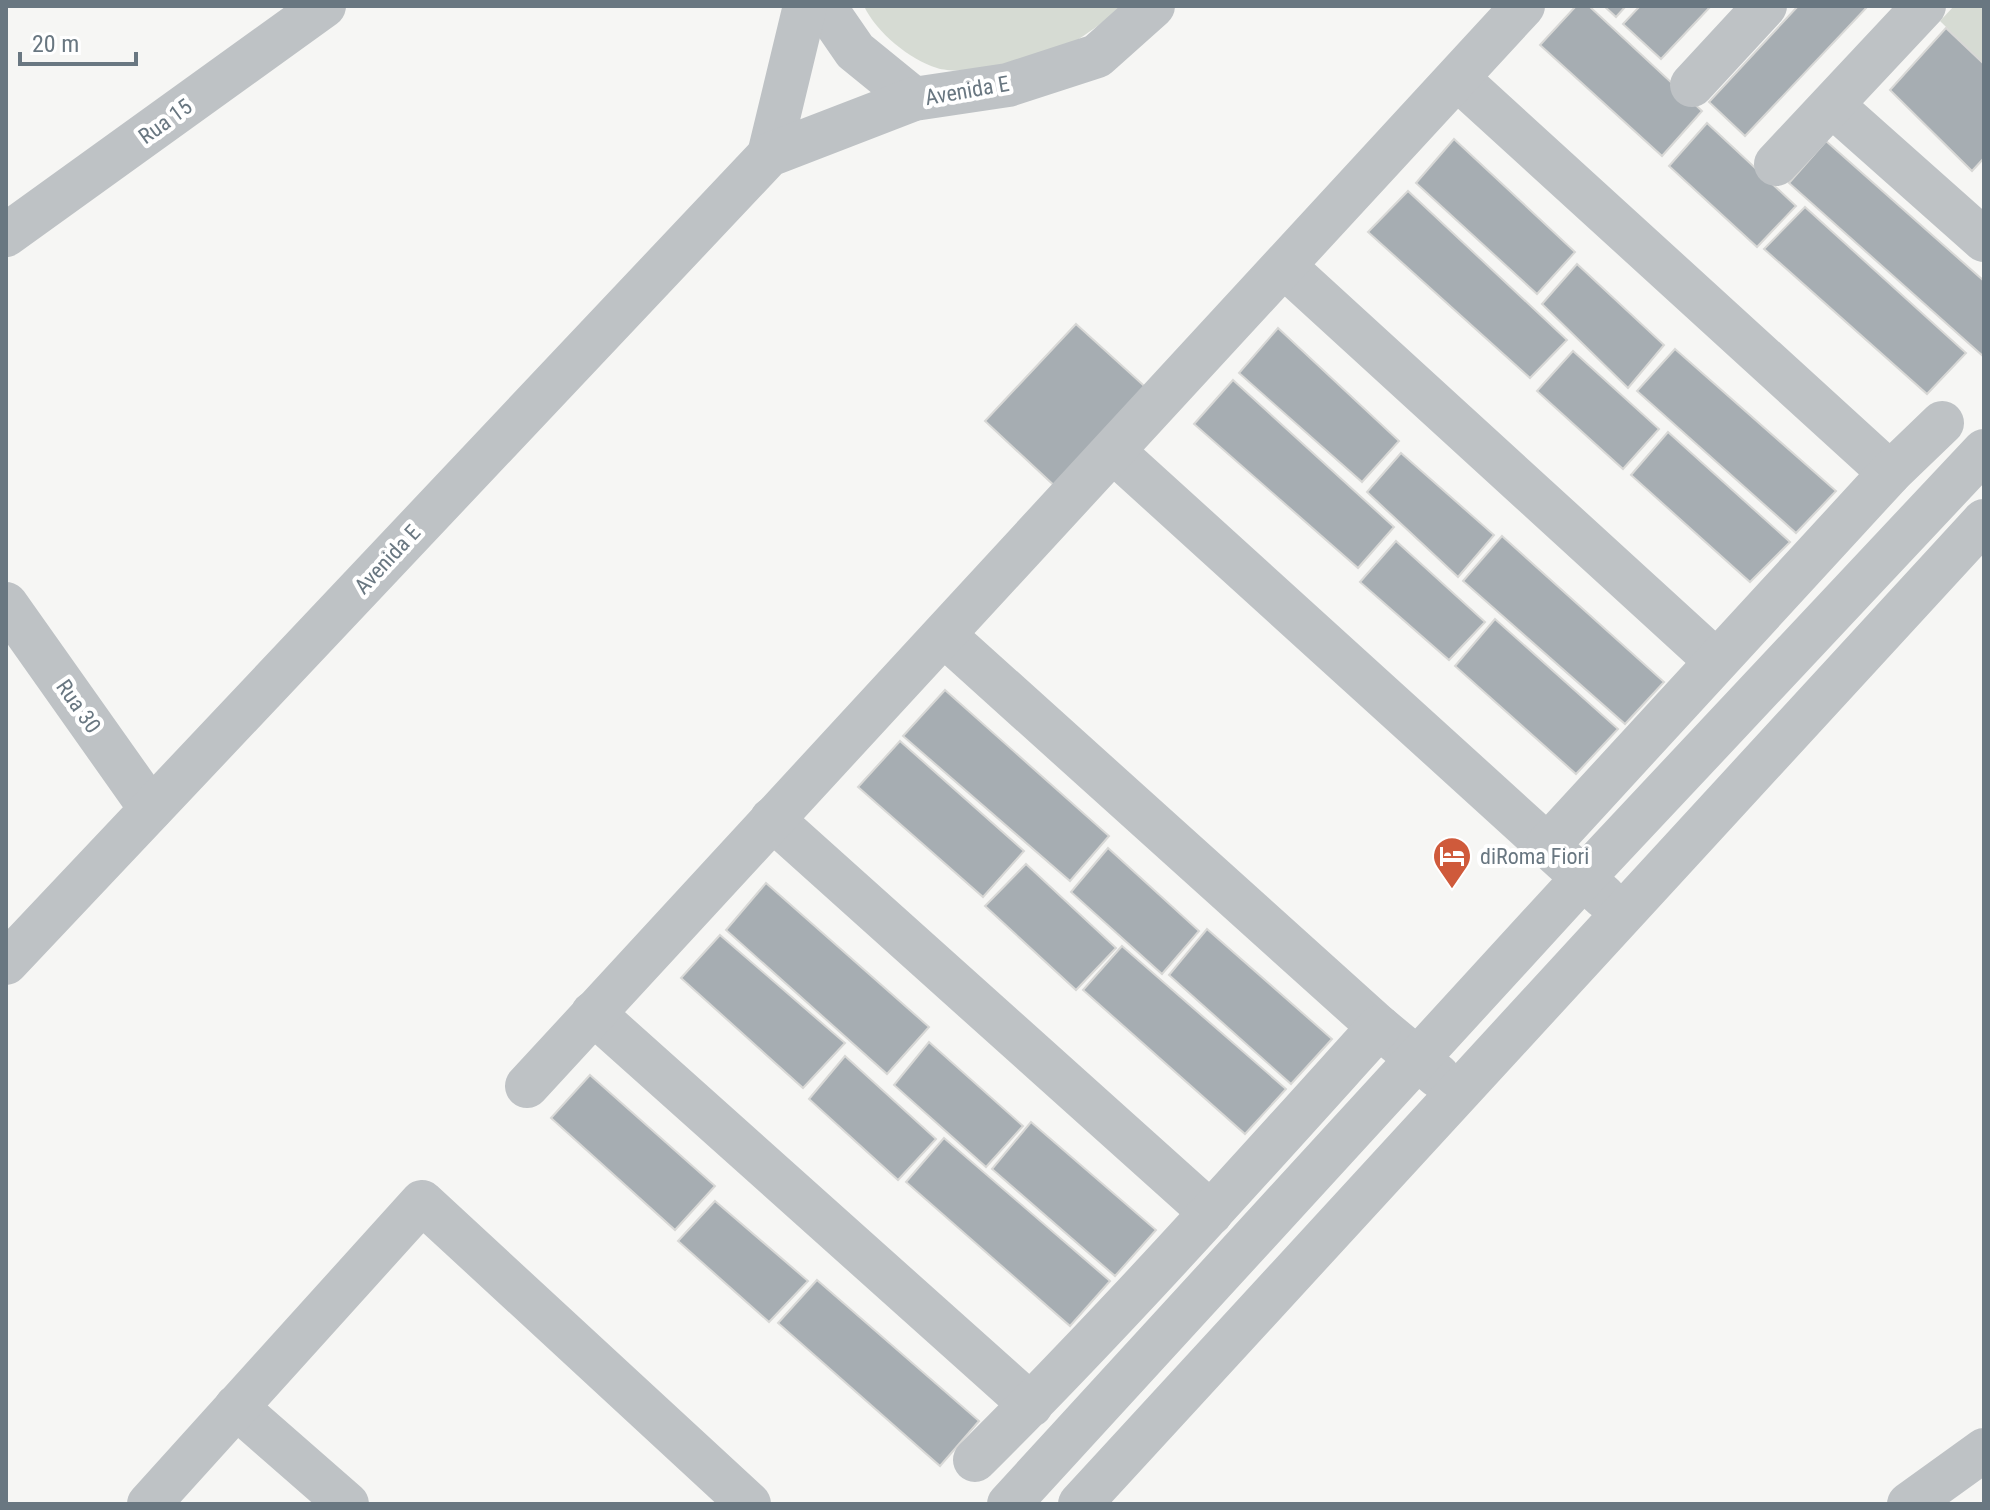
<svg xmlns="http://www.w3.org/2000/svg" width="1990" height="1510" font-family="'Roboto Condensed',sans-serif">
<rect width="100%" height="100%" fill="#f6f6f4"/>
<g fill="#d6dbd3">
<path d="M864 6H1122C1108 20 1060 54 1041 60 1019 66 958 75 937 68 910 60 876 32 864 6Z"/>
<polygon points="1954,6 1984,6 1984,64 1940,21"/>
</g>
<g fill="#a6adb2" stroke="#d8d8d6" stroke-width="2">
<polygon points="1576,6 1589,6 1702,111 1662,156 1540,45"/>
<polygon points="1604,6 1626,6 1616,17"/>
<polygon points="1640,6 1711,6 1661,59 1623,24"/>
<polygon points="1798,6 1868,6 1745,136 1709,102"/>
<polygon points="1946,28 1984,64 1984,158 1972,171 1890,90"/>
<polygon points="1707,123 1796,206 1757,247 1669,166"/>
<polygon points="1454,139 1575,252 1537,294 1416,183"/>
<polygon points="1826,141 1984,281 1984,357 1789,183"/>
<polygon points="1408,191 1567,340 1530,378 1368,232"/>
<polygon points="1805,207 1966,353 1927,394 1764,249"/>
<polygon points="1577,264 1664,345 1628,388 1542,304"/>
<polygon points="1076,324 1152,393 1059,490 985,421"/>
<polygon points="1278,328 1399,441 1362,482 1239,373"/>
<polygon points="1675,349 1836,491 1796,533 1637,391"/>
<polygon points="1573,351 1659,429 1623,469 1537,391"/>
<polygon points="1233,380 1394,527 1358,568 1194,424"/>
<polygon points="1668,432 1790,542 1750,582 1631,475"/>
<polygon points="1401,453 1494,535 1458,577 1367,492"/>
<polygon points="1502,536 1664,682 1625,724 1463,581"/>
<polygon points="1396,541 1485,622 1449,660 1360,582"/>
<polygon points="1495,619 1618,729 1576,774 1455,666"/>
<polygon points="945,690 1109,836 1070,881 903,736"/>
<polygon points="900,741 1024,851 983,897 858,787"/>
<polygon points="1108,848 1199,931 1162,974 1071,892"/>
<polygon points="1026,864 1116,948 1076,990 985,906"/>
<polygon points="766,883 929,1027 887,1074 726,930"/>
<polygon points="1207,929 1332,1039 1291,1084 1169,975"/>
<polygon points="720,935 845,1043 803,1088 681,978"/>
<polygon points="1122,946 1286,1089 1245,1134 1083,990"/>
<polygon points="929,1042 1023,1126 986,1167 894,1085"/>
<polygon points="845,1056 936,1139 898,1180 809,1099"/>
<polygon points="590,1075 715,1186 675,1230 551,1118"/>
<polygon points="1031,1122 1156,1230 1115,1276 992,1169"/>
<polygon points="944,1138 1110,1281 1070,1326 906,1182"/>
<polygon points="715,1201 808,1281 769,1322 678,1241"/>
<polygon points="817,1280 979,1421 940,1466 778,1323"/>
</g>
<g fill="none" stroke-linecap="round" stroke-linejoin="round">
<g stroke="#bec2c5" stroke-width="44">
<polyline points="824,6 855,51 914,99"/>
<polyline points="1458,79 1890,473"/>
<polyline points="1692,85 1765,6"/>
<polyline points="1832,105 1984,240"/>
<polyline points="769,155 805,6"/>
<polyline points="1776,164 1924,6"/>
<polyline points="6,235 324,6"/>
<polyline points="1285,267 1716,661"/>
<polyline points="1114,452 1604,897"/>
<polyline points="6,604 151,809"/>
<polyline points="945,636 1379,1027 1438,1076"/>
<polyline points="772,819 1211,1213"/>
<polyline points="1548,845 1890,473 1942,423"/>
<polyline points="6,963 769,155 914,99 1008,85 1097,56 1153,6"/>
<polyline points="593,1013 1031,1405"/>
<polyline points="527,1086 1523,6"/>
<polyline points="236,1407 347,1504"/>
<path d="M975 1460C1115 1321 1247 1173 1379 1027"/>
<polyline points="149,1504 422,1202 749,1504"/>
<polyline points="1009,1504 1583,878 1984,451"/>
<polyline points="1080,1504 1984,521"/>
<polyline points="1909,1504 1984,1450"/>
</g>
</g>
<defs>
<symbol id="hotel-pin" viewBox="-11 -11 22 30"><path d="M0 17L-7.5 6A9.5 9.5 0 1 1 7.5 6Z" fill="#cf5a3b" stroke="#fff"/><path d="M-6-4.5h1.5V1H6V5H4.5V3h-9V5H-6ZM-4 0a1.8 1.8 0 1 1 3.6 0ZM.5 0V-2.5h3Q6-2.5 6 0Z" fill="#fff"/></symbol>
</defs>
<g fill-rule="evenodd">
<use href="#hotel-pin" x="1430" y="834" width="44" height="60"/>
</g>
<g text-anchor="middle" stroke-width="8" stroke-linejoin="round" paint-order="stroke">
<g font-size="22" fill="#697781" stroke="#fff">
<text transform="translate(967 90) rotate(-10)" y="8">Avenida E</text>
<text transform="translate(165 121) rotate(-36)" y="8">Rua 15</text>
<text transform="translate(387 559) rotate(-47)" y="8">Avenida E</text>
<text transform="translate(79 706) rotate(55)" y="8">Rua 30</text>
</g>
<g font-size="22" fill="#697781" stroke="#fff" text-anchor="start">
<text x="1480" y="864">diRoma Fiori</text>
</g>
</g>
<rect width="1990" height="1510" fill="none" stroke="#697781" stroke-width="16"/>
<path d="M20 52v12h116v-12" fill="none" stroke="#697781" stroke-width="4"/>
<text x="32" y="52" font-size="24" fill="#697781" stroke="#ffffff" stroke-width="6" paint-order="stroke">20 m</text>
</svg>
